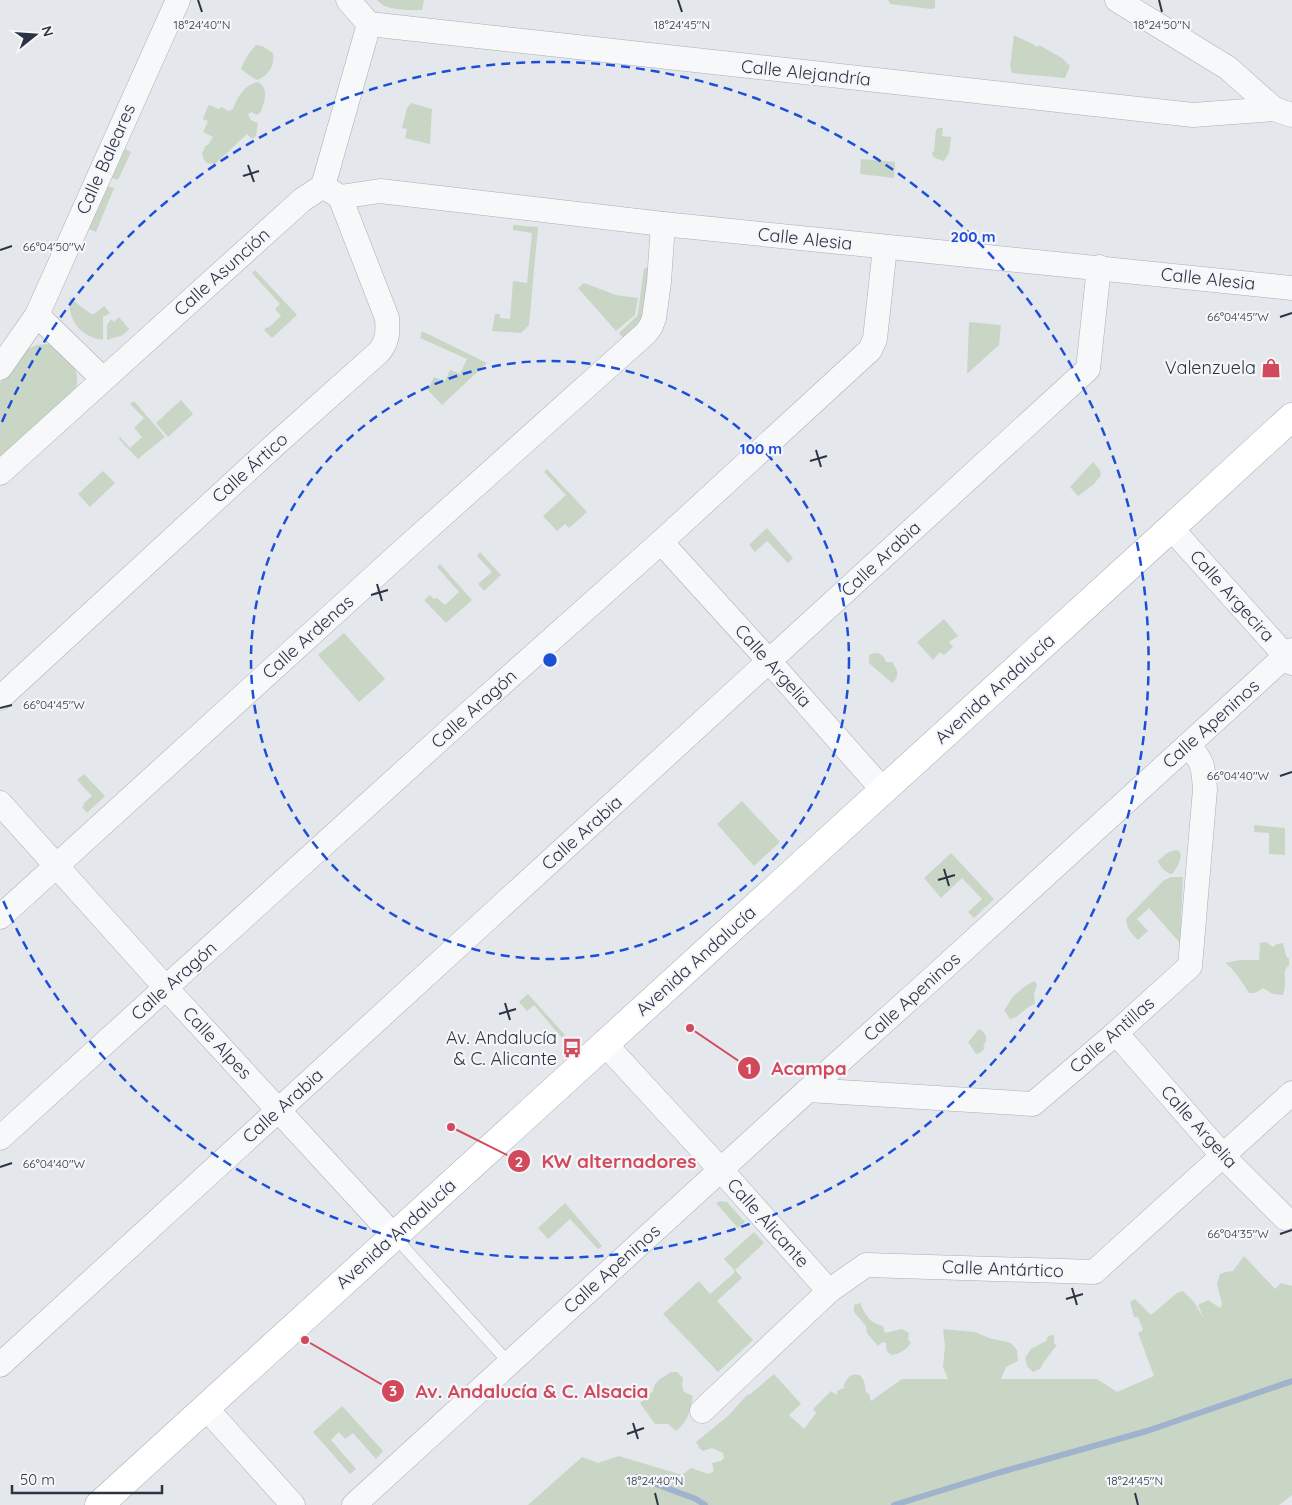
<svg xmlns="http://www.w3.org/2000/svg" width="1292" height="1505" font-family="Quicksand,sans-serif">
<rect width="100%" height="100%" fill="#e4e7ec"/>
<g fill="#c9d6c5">
<path d="M377 0H424L422 10C409 10 385 11 377 0Z"/>
<polygon points="888,0 935,0 935,8 931,9 890,4"/>
<polygon points="1014,35 1038,47 1039,45 1062,58 1070,66 1065,78 1012,73 1010,67"/>
<path d="M256 45 262 46 273 53C275 66 269 74 258 80L253 78 241 69C244 60 249 52 256 45Z"/>
<path d="M258 82C270 89 264 103 260 113L256 115 252 112 248 114 251 120 258 123 256 136 252 139 247 134 215 164 207 163 204 160 202 153 206 145H208L213 137 203 132 208 121 203 119 208 106 210 105 218 109 222 107 228 111 233 109C237 97 245 84 258 82Z"/>
<polygon points="411,103 432,109 430,144 405,138 407,129 402,128 407,108"/>
<path d="M938 128H943L942 136 951 137 949 153 944 161C939 159 932 159 932 152H934L936 130Z"/>
<polygon points="125,149 131,152 118,180 112,178"/>
<polygon points="861,159 895,162 894,178 860,174"/>
<polygon points="108,186 114,188 96,232 89,229"/>
<polygon points="513,225 538,227 529,325 521,333 492,331 495,314 500,314 500,318 510,319 513,281 527,283 532,233 513,230"/>
<polygon points="644,268 649,268 646,317 625,340 619,333 637,316 638,313"/>
<polygon points="255,270 297,315 272,338 264,330 267,327 268,328 281,316 275,309 280,304 252,273"/>
<polygon points="584,283 616,295 638,298 635,315 616,331 578,288"/>
<path d="M70 298 91 314H94L104 306 110 313 103 317V340C81 337 67 320 70 298Z"/>
<polygon points="119,317 129,329 123,335 107,340 107,325 111,319 114,322"/>
<polygon points="969,322 1001,325 999,345 967,374"/>
<polygon points="422,331 487,363 442,405 428,390 434,377 445,381 450,370 460,374 467,359 420,338"/>
<path d="M47 344C64 348 79 365 77 384 76 387 73 392 72 395L0 461V383L19 353 37 345Z"/>
<polygon points="181,400 193,414 168,437 156,423"/>
<polygon points="134,401 165,437 138,459 119,439 120,437 130,448 142,437 134,428 144,418 130,404"/>
<polygon points="1093,462 1100,470 1101,475 1094,484 1078,496 1070,487"/>
<polygon points="547,469 587,512 569,528 565,524 557,531 543,516 566,495 544,472"/>
<polygon points="103,471 115,483 90,507 78,494"/>
<polygon points="767,528 793,558 788,563 767,541 755,552 749,545"/>
<polygon points="480,552 501,575 484,591 478,584 492,572 477,556"/>
<polygon points="440,564 472,600 446,623 424,600 430,595 434,599 437,598 445,605 459,592 437,567"/>
<polygon points="944,619 958,636 949,642 953,647 944,655 940,652 933,660 917,642"/>
<polygon points="344,633 385,679 359,702 318,655"/>
<path d="M874 653C881 653 884 656 886 662H892C898 670 900 676 892 683L869 663V655Z"/>
<polygon points="84,774 105,796 87,813 82,807 84,806 83,804 92,796 77,780"/>
<polygon points="742,801 780,842 754,866 717,824"/>
<polygon points="1254,825 1285,828 1285,855 1269,854 1269,833 1254,832"/>
<path d="M1176 850 1180 852C1182 859 1177 868 1172 874 1166 873 1160 867 1158 861L1167 853Z"/>
<polygon points="951,853 994,899 974,918 968,912 982,899 962,878 941,898 924,878"/>
<path d="M1171 877H1183L1180 943 1149 908 1137 919 1148 931 1138 940C1131 933 1127 929 1126 919L1163 881Z"/>
<path d="M1266 942 1273 947 1277 944 1283 943 1286 956 1289 959V965C1283 971 1285 973 1285 981 1286 985 1284 990 1283 995L1273 994 1263 988 1255 993H1249C1243 983 1234 969 1225 963L1240 960H1259L1260 943Z"/>
<path d="M1034 981C1039 986 1036 987 1034 993 1034 996 1035 1000 1035 1004 1025 1007 1020 1017 1010 1019L1004 1010C1009 1005 1009 1001 1014 996 1019 990 1027 985 1034 981Z"/>
<polygon points="528,994 565,1035 562,1038 534,1005 527,1011 519,1002"/>
<path d="M979 1029C986 1033 989 1039 983 1046L985 1048 980 1053 976 1054 968 1042Z"/>
<polygon points="720,1201 727,1202 745,1222 738,1228 716,1203"/>
<polygon points="565,1203 602,1246 598,1249 570,1219 548,1239 538,1228"/>
<polygon points="754,1232 764,1243 735,1270 742,1278 717,1301 753,1340 718,1372 663,1314 699,1281 710,1294 734,1273 734,1270 724,1259"/>
<path d="M1244 1256 1275 1289 1281 1283 1292 1286V1495L1279 1505H528L582 1457 598 1463 619 1456 682 1475 691 1468 709 1474 714 1471 712 1463 721 1461 724 1458 723 1453 712 1448 703 1451 700 1449 696 1442 728 1416 748 1394 749 1395 774 1374 801 1404 789 1415 804 1429 816 1413 813 1409 831 1391 837 1395V1391L845 1387 843 1386C849 1377 848 1373 860 1375L864 1381 866 1392 869 1394 871 1401 902 1379H948L943 1367 945 1346 943 1329 975 1332 989 1338 1011 1343 1017 1350 1018 1361 1006 1367 1001 1379H1097L1117 1392 1154 1376 1138 1333 1143 1330 1138 1317H1134L1130 1302 1135 1299 1151 1315 1177 1293 1183 1291 1194 1302 1204 1319 1198 1305 1208 1300 1220 1308 1222 1304 1217 1284 1220 1274 1226 1272 1233 1271Z"/>
<path d="M860 1303C866 1316 869 1322 883 1326L885 1333 902 1329 909 1333 908 1340 911 1342C907 1350 901 1353 892 1355 886 1352 886 1349 886 1343L882 1342 878 1346 867 1333 866 1326 854 1312V1305Z"/>
<polygon points="1054,1335 1054,1344 1057,1345 1043,1363 1040,1369 1033,1372 1027,1366 1025,1358 1031,1349 1046,1341 1048,1336"/>
<path d="M671 1372H677L683 1378 682 1386 684 1392 693 1396C690 1411 688 1422 676 1431L668 1424H655L640 1403 653 1391 655 1384 660 1379Z"/>
<polygon points="342,1406 383,1451 376,1459 353,1433 345,1439 339,1432 331,1440 356,1469 350,1474 313,1432"/>
</g>
<g fill="none" stroke-linecap="round" stroke-linejoin="round">
<g stroke="#9fb4cc" stroke-width="6">
<polyline points="637,1477 696,1499 705,1505"/>
<polyline points="894,1505 1001,1472 1147,1431 1292,1381"/>
</g>
<defs>
<polyline id="lane" points="394,1236 509,1363"/>
<g id="street">
<polyline points="348,0 369,24 1193,115 1274,109"/>
<polyline points="1117,0 1228,68 1274,109 1292,115"/>
<polyline points="323,186 340,197 380,191 663,224 1292,288"/>
<polyline points="37,315 103,379"/>
<polyline points="0,368 37,315 178,0"/>
<polyline points="0,473 302,200 323,186 369,24"/>
<polyline points="1171,528 1292,663"/>
<polyline points="661,542 769,661 883,790"/>
<path d="M0 698 277 443 379 352C388 341 388 332 387 318L340 197"/>
<polyline points="0,803 167,989 394,1236"/>
<polyline points="0,917 407,547 646,333 651,326 654,318 659,282 663,224"/>
<polyline points="1116,1033 1223,1156 1285,1218"/>
<polyline points="605,1044 721,1170 829,1291"/>
<path d="M808 1090 1033 1104 1116 1033 1190 966 1205 789C1203 766 1204 763 1188 745"/>
<polyline points="0,1138 460,721 661,542 870,350 875,339 885,247"/>
<polyline points="0,1365 1088,369 1099,267"/>
<polyline points="205,1407 293,1505"/>
<polyline points="702,1411 829,1291 866,1265 1094,1272 1292,1093"/>
<polyline points="354,1505 808,1090 935,976 1292,650"/>
</g>
<polyline id="secondary" points="99,1505 1171,528 1292,417"/>
</defs>
<use href="#lane" stroke="#a9aeb7" stroke-width="12"/>
<use href="#street" stroke="#a9aeb7" stroke-width="25"/>
<use href="#secondary" stroke="#a9aeb7" stroke-width="29"/>
<use href="#lane" stroke="#f7f8fa" stroke-width="11"/>
<use href="#street" stroke="#f7f8fa" stroke-width="24"/>
<use href="#secondary" stroke="#fff" stroke-width="28"/>
</g>
<path fill="none" stroke="#2b3445" stroke-width="2" d="M198 0 202 12M678 0 682 12M1159 0 1162 12M248 165 254 182M243 176 259 171M0 250 12 246M1280 317 1292 313M816 450 821 467M810 461 827 456M377 584 382 601M371 595 388 590M0 708 12 705M1280 776 1292 772M944 869 949 886M938 880 955 875M505 1003 510 1020M499 1014 516 1009M0 1167 12 1163M1280 1234 1292 1230M1072 1288 1077 1305M1066 1299 1083 1294M633 1423 638 1439M627 1434 644 1428M655 1493 658 1505M1135 1493 1138 1505"/>
<g fill="none" stroke="#1d4ed8" stroke-width="2.5" stroke-dasharray="9 6">
<circle cx="550" cy="660" r="299"/>
<path d="M2 422A598 598 0 1 1 2 898"/>
</g>
<defs>
<symbol id="shop-bare" viewBox="-9 -9 18 18"><path d="M-5-2.5h2.3a2.7 3.5 0 0 1 5.4 0H5L5.5 6h-11ZM-1.5-2.5h3a1.5 2.3 0 0 0-3 0Z" fill="#d1495b" stroke="#f4f6f9" stroke-width="2.5" paint-order="stroke"/></symbol>
<symbol id="bus-bare" viewBox="-9 -9 18 18"><path d="M-5-6H5V4H4V6H2V4H-2V6H-4V4H-5ZM-3.5-4V0h7V-4ZM-3.5 1.2v1.5H-2V1.2ZM2 1.2v1.5H3.5V1.2Z" fill="#d1495b" stroke="#f4f6f9" stroke-width="2.5" paint-order="stroke"/></symbol>
</defs>
<g fill-rule="evenodd">
<use href="#shop-bare" x="1257" y="354" width="28" height="28"/>
<use href="#bus-bare" x="558" y="1034" width="28" height="28"/>
</g>
<g text-anchor="middle" stroke-width="4.5" stroke-linejoin="round" paint-order="stroke">
<g font-size="18" fill="#2b3445" stroke="#f4f6f9">
<text transform="translate(806 73) rotate(6)" y="6">Calle Alejandría</text>
<text transform="translate(106 159) rotate(-66)" y="6">Calle Baleares</text>
<text transform="translate(805 239) rotate(6)" y="6">Calle Alesia</text>
<text transform="translate(222 272) rotate(-42)" y="6">Calle Asunción</text>
<text transform="translate(1208 279) rotate(6)" y="6">Calle Alesia</text>
<text transform="translate(250 468) rotate(-42)" y="6">Calle Ártico</text>
<text transform="translate(881 559) rotate(-43)" y="6">Calle Arabia</text>
<text transform="translate(1232 596) rotate(48)" y="6">Calle Argecira</text>
<text transform="translate(308 637) rotate(-42)" y="6">Calle Ardenas</text>
<text transform="translate(773 666) rotate(48)" y="6">Calle Argelia</text>
<text transform="translate(995 689) rotate(-42)" y="6">Avenida Andalucía</text>
<text transform="translate(474 709) rotate(-42)" y="6">Calle Aragón</text>
<text transform="translate(1211 724) rotate(-42)" y="6">Calle Apeninos</text>
<text transform="translate(582 833) rotate(-42)" y="6">Calle Arabia</text>
<text transform="translate(696 961) rotate(-42)" y="6">Avenida Andalucía</text>
<text transform="translate(174 981) rotate(-42)" y="6">Calle Aragón</text>
<text transform="translate(912 997) rotate(-42)" y="6">Calle Apeninos</text>
<text transform="translate(1112 1035) rotate(-41)" y="6">Calle Antillas</text>
<text transform="translate(217 1043) rotate(47)" y="6">Calle Alpes</text>
<text transform="translate(283 1106) rotate(-42)" y="6">Calle Arabia</text>
<text transform="translate(1199 1127) rotate(48)" y="6">Calle Argelia</text>
<text transform="translate(768 1223) rotate(48)" y="6">Calle Alicante</text>
<text transform="translate(396 1234) rotate(-42)" y="6">Avenida Andalucía</text>
<text transform="translate(612 1269) rotate(-42)" y="6">Calle Apeninos</text>
<text transform="translate(1003 1269) rotate(2)" y="6">Calle Antártico</text>
</g>
<g font-size="18" fill="#2b3445" stroke="#f4f6f9" text-anchor="end">
<text x="1256" y="374">Valenzuela</text>
<text x="557" y="1044">Av. Andalucía<tspan x="557" dy="21">&amp; C. Alicante</tspan></text>
</g>
</g>
<g font-size="12" text-anchor="middle" fill="#2b3445" stroke="#f4f6f9" stroke-width="4.5" stroke-linejoin="round" paint-order="stroke">
<text x="202" y="29">18°24'40"N</text>
<text x="682" y="29">18°24'45"N</text>
<text x="1162" y="29">18°24'50"N</text>
<text x="54" y="251">66°04'50"W</text>
<text x="1238" y="321">66°04'45"W</text>
<text x="54" y="709">66°04'45"W</text>
<text x="1238" y="780">66°04'40"W</text>
<text x="54" y="1168">66°04'40"W</text>
<text x="1238" y="1238">66°04'35"W</text>
<text x="655" y="1485">18°24'40"N</text>
<text x="1135" y="1485">18°24'45"N</text>
</g>
<circle cx="550" cy="660" r="8" fill="#1d4ed8" stroke="#f4f6f9" stroke-width="2.5"/>
<g font-size="15" text-anchor="middle" font-weight="bold" fill="#1d4ed8" stroke="#f4f6f9" stroke-width="4.5" stroke-linejoin="round" paint-order="stroke">
<text x="973" y="242">200 m</text>
<text x="761" y="454">100 m</text>
</g>
<path fill="none" stroke="#d1495b" stroke-width="2" d="M690 1028L749 1068M451 1127L519 1161M305 1340L393 1391"/>
<g fill="#d1495b" stroke="#f4f6f9" stroke-width="2">
<circle cx="690" cy="1028" r="5"/>
<circle cx="451" cy="1127" r="5"/>
<circle cx="305" cy="1340" r="5"/>
<circle cx="749" cy="1068" r="12"/>
<circle cx="519" cy="1161" r="12"/>
<circle cx="393" cy="1391" r="12"/>
</g>
<g font-size="15" text-anchor="middle" font-weight="bold" fill="#fff">
<text x="749" y="1074">1</text>
<text x="519" y="1167">2</text>
<text x="393" y="1396">3</text>
</g>
<g font-size="19" text-anchor="middle" font-weight="bold" fill="#d1495b" stroke="#f4f6f9" stroke-width="4.5" stroke-linejoin="round" paint-order="stroke">
<text x="809" y="1075">Acampa</text>
<text x="619" y="1168">KW alternadores</text>
<text x="532" y="1398">Av. Andalucía &amp; C. Alsacia</text>
</g>
<g transform="translate(35 35) rotate(73)" stroke="#f4f6f9" stroke-width="4" paint-order="stroke">
<path d="M0-4L9 19L0 12L-9 19Z" fill="#2b3445"/>
<text y="-8" font-size="14" font-weight="bold" text-anchor="middle" fill="#2b3445">N</text>
</g>
<path d="M12 1485v8h150v-8" fill="none" stroke="#2b3445" stroke-width="2.5"/>
<text x="20" y="1485" font-size="15" fill="#2b3445" stroke="#f4f6f9" stroke-width="4" paint-order="stroke">50 m</text>
</svg>
